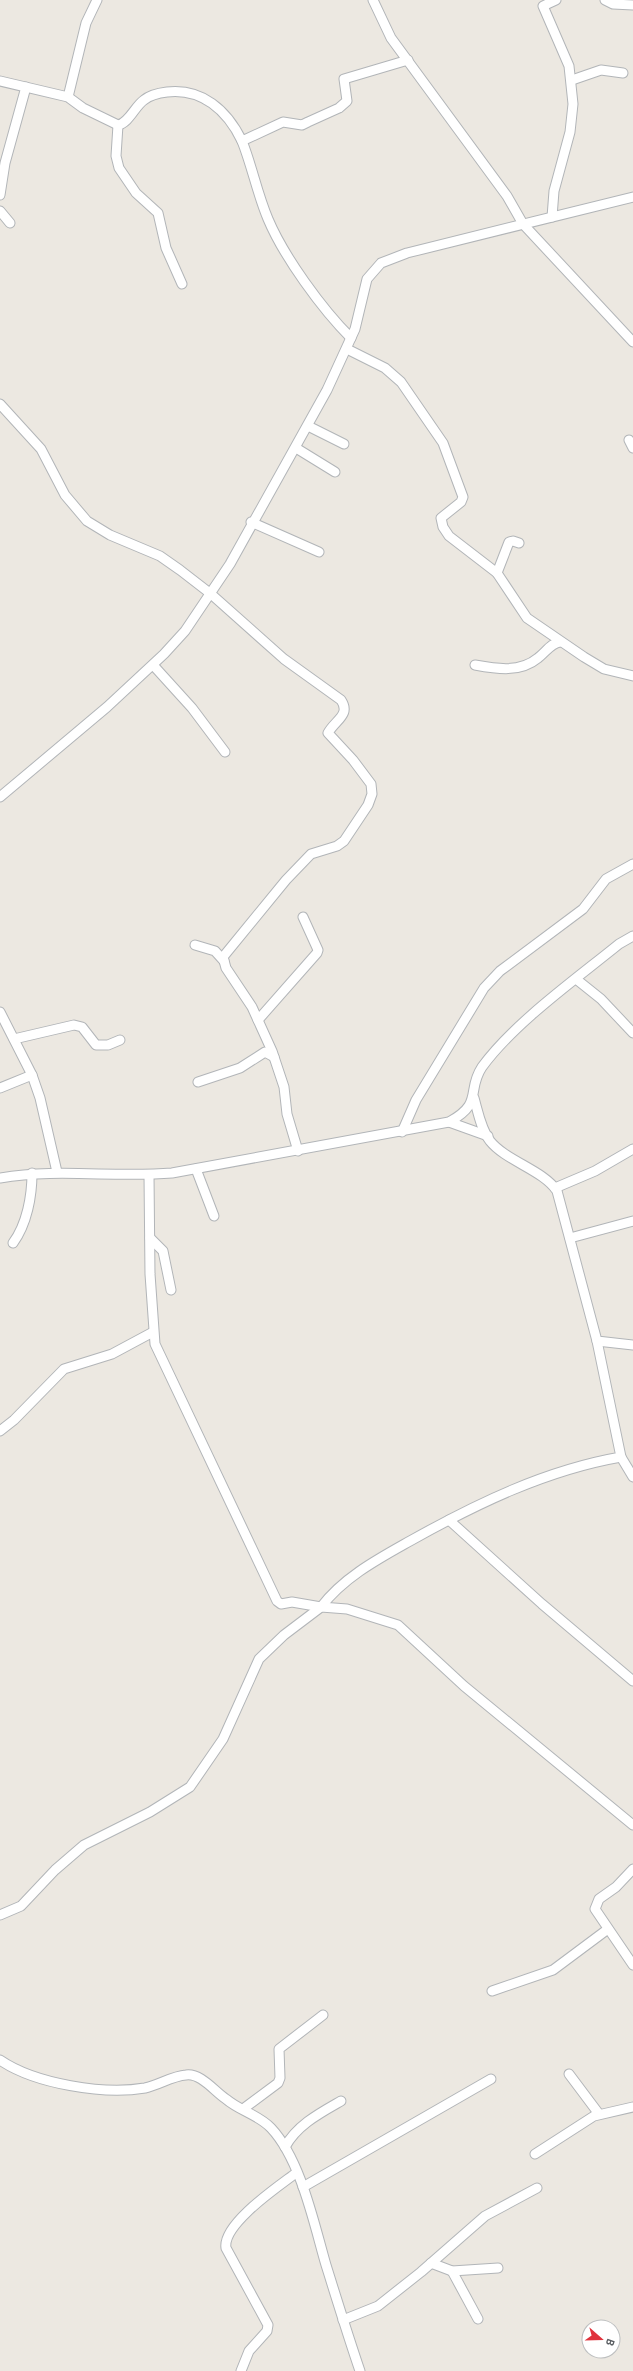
<svg xmlns="http://www.w3.org/2000/svg" width="633" height="2371" font-family="'PT Sans',sans-serif">
<rect width="100%" height="100%" fill="#ece8e1"/>
<g fill="none" stroke-linecap="round" stroke-linejoin="round">
<defs>
<g id="minor">
<polyline points="373,0 391,38 507,196 523,224 633,342"/>
<polyline points="605,0 613,4 633,5"/>
<polyline points="572,80 601,70 623,73"/>
<path d="M0 81 68 97 83 108 118 125C129 123 135 106 144 100 150 95 159 93 167 92 202 88 227 110 242 141L283 122 302 125 308 122 339 108 347 101 344 79 408 60"/>
<polyline points="68,97 86,23 97,0"/>
<polyline points="118,125 116,156 119,168 136,193 158,213 166,248 182,284"/>
<path d="M242 141C252 166 257 193 268 219 284 257 322 309 351 338"/>
<polyline points="0,195 5,163 26,87"/>
<polyline points="0,211 10,223"/>
<polyline points="552,217 554,191 570,132 573,104 569,66 543,6 556,0"/>
<polyline points="347,349 385,368 401,382 443,443 463,497 461,502 441,518 443,527 449,536 497,573 527,618 584,657 604,669 633,676"/>
<path d="M0 404 41 449 65 495 87 521 110 535 160 556 180 570 211 594 284 659 341 700C351 715 335 720 328 733L353 760 371 784 372 794 368 805 344 841 337 846 311 854 286 880 223 957 226 968 252 1007 272 1051 284 1087 287 1114 298 1151"/>
<polyline points="308,426 344,444"/>
<polyline points="629,440 633,448"/>
<polyline points="296,448 335,472"/>
<polyline points="251,522 319,552"/>
<polyline points="497,573 509,542 513,541 519,543"/>
<polyline points="153,665 192,708 225,752"/>
<path d="M475 665C497 669 520 673 538 658 546 652 551 643 560 642"/>
<polyline points="0,797 107,707 164,654 185,631 230,564 327,390 355,329 367,279 381,263 407,253 633,197"/>
<polyline points="195,945 215,951 224,961"/>
<polyline points="576,979 601,999 633,1033"/>
<polyline points="0,1012 32,1075 40,1098 57,1172"/>
<polyline points="258,1020 317,953 318,950 303,917"/>
<polyline points="14,1039 74,1025 82,1027 96,1045 108,1045 120,1040"/>
<polyline points="198,1082 240,1068 265,1052 274,1057"/>
<polyline points="0,1088 32,1075"/>
<path d="M474 1098C478 1112 481 1129 490 1141 506 1161 543 1170 557 1191L597 1341 633 1345"/>
<polyline points="449,1122 488,1136"/>
<polyline points="402,1132 416,1100 484,988 500,971 583,909 606,879 633,864"/>
<polyline points="196,1169 214,1216"/>
<path d="M149 1175 150 1274 155 1344 277 1601 281 1604 292 1602 321 1607C344 1577 378 1559 410 1541 476 1504 546 1470 621 1457L597 1341"/>
<path d="M0 1178C58 1168 115 1178 172 1173L449 1122C484 1103 466 1091 482 1067 514 1023 576 979 619 944L633 936"/>
<polyline points="555,1188 595,1171 633,1149"/>
<polyline points="150,1238 163,1251 171,1290"/>
<polyline points="570,1238 633,1221"/>
<path d="M13 1243C27 1224 32 1196 32 1173"/>
<polyline points="0,1431 14,1420 64,1369 112,1354 153,1332"/>
<polyline points="621,1457 633,1477"/>
<polyline points="449,1520 542,1604 633,1681"/>
<polyline points="633,1869 616,1887 599,1899 595,1909 633,1965"/>
<polyline points="0,1915 21,1906 55,1870 84,1845 150,1812 190,1787 223,1739 259,1659 284,1635 321,1607 347,1609 398,1625 464,1686 633,1825"/>
<polyline points="492,1991 553,1970 608,1929"/>
<path d="M0 2060C35 2084 104 2095 145 2088 159 2085 172 2076 186 2075 201 2073 214 2091 226 2099 240 2111 259 2115 271 2128 301 2160 314 2224 326 2265 337 2300 348 2336 360 2371"/>
<polyline points="569,2074 599,2114"/>
<polyline points="243,2109 278,2083 280,2078 279,2049 323,2015"/>
<path d="M285 2147C297 2125 320 2113 341 2101"/>
<polyline points="535,2154 594,2116 633,2107"/>
<polyline points="303,2187 491,2079"/>
<polyline points="431,2263 452,2271 498,2268"/>
<polyline points="452,2271 478,2319"/>
<polyline points="343,2320 378,2306 421,2272 485,2216 537,2188"/>
<path d="M241 2371 249 2351 267 2331 268 2325 226 2248C222 2224 279 2186 296 2173"/>
</g>
</defs>
<use href="#minor" stroke="#b2b5b8" stroke-width="11"/>
<use href="#minor" stroke="#fff" stroke-width="9"/>
</g>
<g transform="translate(601 2339) rotate(110)"><circle r="19" fill="#ffffff" stroke="#bdbfc0"/>
<path d="M0-3L7 15L0 10L-7 15Z" fill="#e0333d"/>
<text y="-6" font-size="11" font-weight="bold" text-anchor="middle" fill="#5a5e62">B</text>
</g>
</svg>
